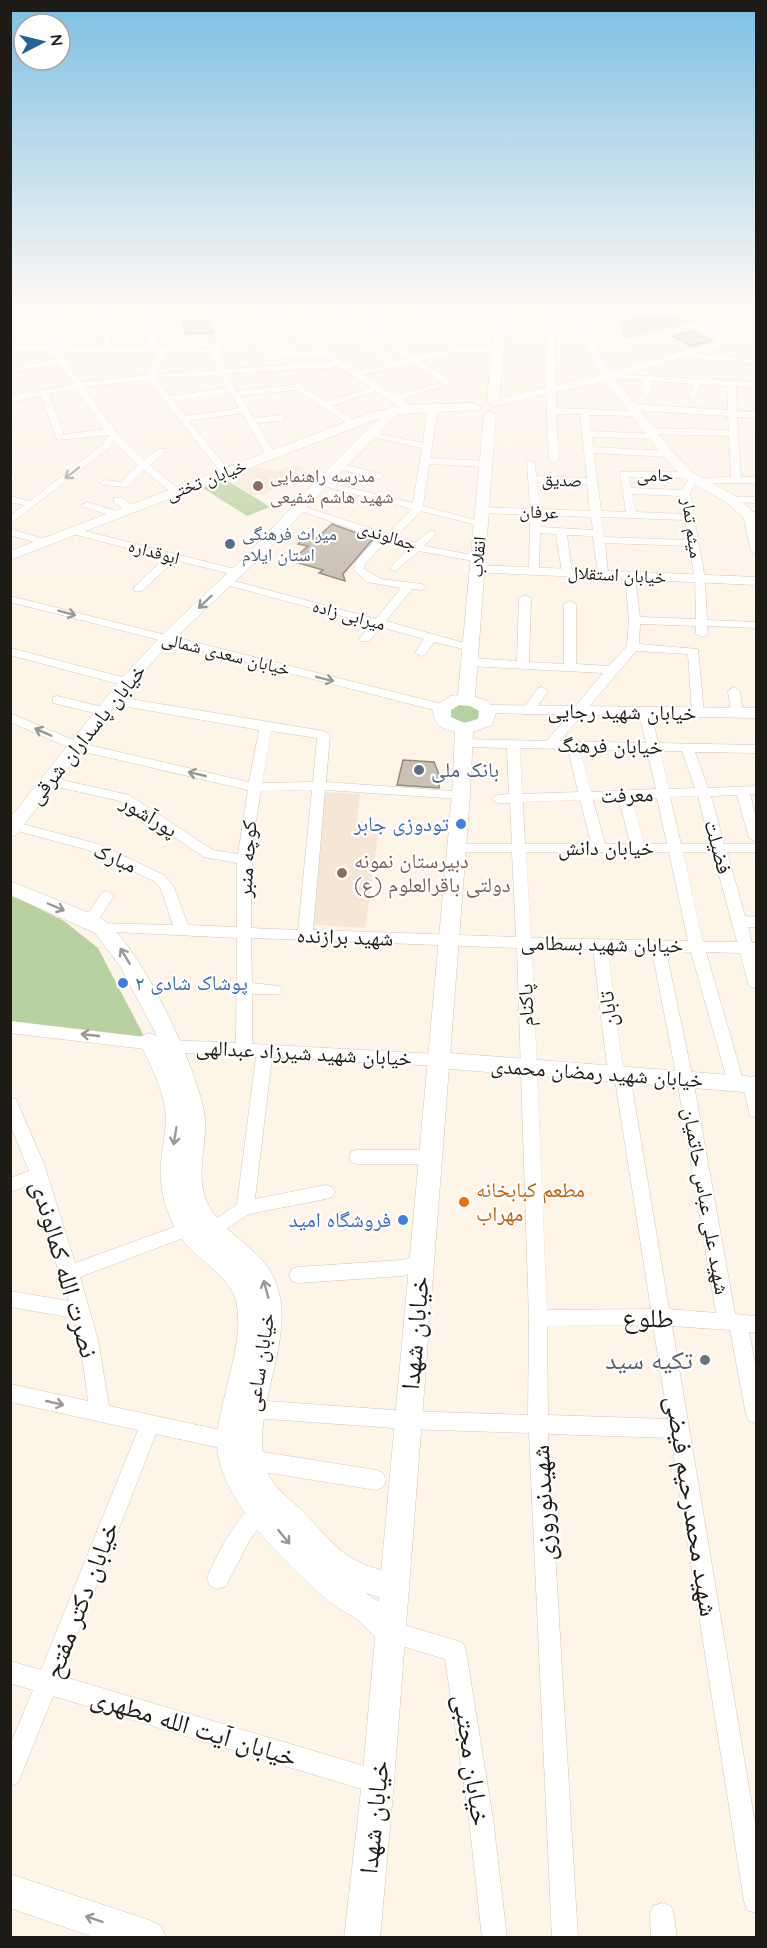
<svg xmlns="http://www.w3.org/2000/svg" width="767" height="1948" font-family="Quicksand,'Noto Naskh Arabic',sans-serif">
<rect width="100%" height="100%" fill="#fef4e8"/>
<g fill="#f6e7d5">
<polygon points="295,465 305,469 302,472 299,471 264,496 259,494 254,496 228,479 256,467 276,471"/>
<polygon points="322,792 360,794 357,821 380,822 365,928 306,924"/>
</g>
<g fill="#b7d1a0">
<polygon points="680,316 682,320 698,320 625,339 617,321 628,321 627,318"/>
<polygon points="225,479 270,507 247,516 203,488"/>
<path d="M466 704 480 709V719C468 725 461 723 450 717L449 711 455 705Z"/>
<polygon points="11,895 64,921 98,948 145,1038 11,1025"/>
</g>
<g fill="#cac0b4" stroke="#948b80" stroke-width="1.5">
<polygon points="210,321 213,333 185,334 183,322"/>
<polygon points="693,331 712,341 691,346 673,336"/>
<polygon points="332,524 373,539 343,574 345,581 319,573 323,570 291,561 308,546 298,544 307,535 317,538"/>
<polygon points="403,760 434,762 440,777 439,788 397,785"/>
</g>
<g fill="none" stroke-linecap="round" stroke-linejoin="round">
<defs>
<g id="minor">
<path d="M51 308 52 314H66L70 316 53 319 68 346 103 347 104 308H112L111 347H147L152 308H160L156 348 213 349 222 308H230L221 349 327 351 331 354 327 357 221 354 225 369 343 361 347 364 343 367 227 374 237 391 298 384 326 402 379 385 383 388 332 406 355 421V425L352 426 296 390 240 396 254 418 281 415 286 418 281 421 257 423 276 455 271 458 266 455 242 413 189 421 231 473 226 476 223 475 148 380 84 387 119 436 144 460 159 449H165V453L150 465 182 492 173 494 144 470 127 487 102 485 100 483 105 480 121 482 138 465 114 441 108 449 10 524V516L24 505 10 502V496L30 501 102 445 109 435 57 440 41 396 10 402V396L73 384 59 363 10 373V368L56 359 49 350H10V344L59 346 48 327 10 333V328L46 322 44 313 10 317V313ZM58 351 107 354 158 353 147 375 81 382ZM167 353 212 354 216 370 156 374ZM219 375 227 388 170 396 156 379ZM76 389 104 429 64 435 49 394ZM230 393 239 408 186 416 174 401Z"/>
<path d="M307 308H315L316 327H334L333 308H341L342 327H367L372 308H380L375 327 500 329 504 331 500 333 379 332 416 357 453 348H498L502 351 498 354H453L422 361 453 383 395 401 392 400V396L442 382 414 363 355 376V372L387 364 345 332 286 331 285 329 289 327H308ZM355 332H368L408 359 395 362Z"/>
<polygon points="421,308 502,309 506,311 502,313 422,312 418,310"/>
<path d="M550 308H558L557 311 655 308 701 309 697 311 555 315 556 408 639 411 641 413 636 416 589 415 591 431 654 434 659 437 657 439 592 437 593 447 668 451 673 454 668 457 594 453 601 511 626 512 620 472H688L693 475 688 478 629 477 631 488 682 490 689 478 731 477 729 436 649 434 644 431 649 428 729 430 728 416 631 410 626 407 631 404 728 410 727 386 701 384 697 397 693 400 689 397 693 384 651 381V394L647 397 643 394 642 380 613 379 610 378V374L756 382V388L736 386 737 411 756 412V418L737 417 741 477H756V483H695L690 493 705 579 707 620 756 622V628L707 626 708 634 702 637 696 634V626L640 624 639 644 698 649 704 713 698 717 692 713 688 654 636 651 560 741 646 743 639 712 645 708 651 712 658 743 756 745V753L695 752 708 788 756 786V794H750L756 817V842L749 838 737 795 711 796 724 844H756V852H727L745 916 756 917V927H748L752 943H756V988L751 987 748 983 740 953 706 952 744 1083 751 1079 756 1081V1117L750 1116 743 1085 736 1089 730 1087 728 1083 691 952 666 951 693 1079 735 1314 756 1316V1332H749L756 1368V1423L749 1421 746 1414 730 1330 672 1326 756 1830V1913L747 1910 744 1901 671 1438 548 1434 578 1938H552L529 1433 407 1429 254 1418 247 1415 244 1409 247 1403 254 1400 407 1411 528 1415 529 1318 517 948 251 938 252 983 279 986 282 990 279 994H252V1044L437 1054 443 1056 445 1060 443 1064 437 1066 272 1057 255 1199 326 1185 332 1187 335 1192 332 1197 326 1199 249 1214 215 1236 209 1234 206 1229 209 1224 237 1204 256 1057 170 1052 10 1033V1021L170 1040 236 1043 237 938 95 931 94 925H85L83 921 102 893 107 891 114 896 96 923 173 925 161 889 154 881 88 850 10 829V823L15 822 98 844 164 875 174 887 188 925 237 927V863L204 857 120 801 44 784 43 781 49 777 129 795 213 850 238 854 248 790 72 749 10 722V713L80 743 249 782 259 730 112 704 106 700 112 696 324 731 330 735 326 782 466 792 468 795 461 799 325 790 313 930 516 937 512 852H455L448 848 455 844H512L510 803H498L491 799 498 795 509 794 507 748 464 747 458 743 464 739 547 741 603 673 469 666 463 662 469 658 517 661 519 598 525 595 531 598 529 662 564 664V604L570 601 576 604V664L609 666 627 646 629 620 625 576 630 573 635 576 640 617 696 619 695 579 689 546 605 543 608 574 603 577 598 574 593 536 567 535 572 573 567 576 562 573 556 534 540 533 539 571 534 574 529 571 530 515 482 513 477 510 482 507 530 509 527 460 535 462 536 476 587 478 580 414H556L559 460 554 463 549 460 546 390V318ZM537 482 587 484 590 511 540 509ZM632 494 680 496 684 514 636 512ZM540 515 591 517 593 530 540 527ZM601 517 685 520 688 540 604 537ZM271 731 317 738 313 782 262 783ZM520 748 568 749 578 792 522 794ZM580 749 647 751 656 789 591 792ZM660 751H682L695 788 669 789ZM312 790 298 930 251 928C251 881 252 837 261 791ZM698 796 710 844H681L670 797ZM632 798H657L667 844H644ZM619 799 630 844H605L593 800ZM580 800 591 844H525L523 802ZM526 852H669L688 941 531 938ZM683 852H713L737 942H703ZM532 948 593 949 608 1074 615 1080 651 1309 547 1310ZM608 950 652 951 677 1079 716 1313 669 1309 630 1075 623 1069ZM653 1325 668 1419 548 1415 547 1326Z"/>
<polygon points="756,314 756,318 701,326 729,341 729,345 726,346 693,328 600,355 593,353 705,320"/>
<polygon points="612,320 616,322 615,324 570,326 566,324 570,322"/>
<polygon points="733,338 756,341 756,345 730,343 730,339"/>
<polygon points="678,352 756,359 756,364 675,357 675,353"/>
<polygon points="433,405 438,408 430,458 486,461 491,464 486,467 429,464 423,506 486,523 481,526 421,511 396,537 415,543 431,530 436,533 424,546 478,556 483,559 478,562 419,551 395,571 390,568 409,548 386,541 365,564 364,569 381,579 422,584 427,587 422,590 412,589 386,621 475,646 475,650 471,651 434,642 425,655 421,656 415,653 424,639 381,627 369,641 361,641 359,639 371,624 223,584 223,580 227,579 376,619 401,588 367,582 354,570 356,561 377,538 293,508 302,506 388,534 412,509 316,484 321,481 413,503 422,448 364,435 369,432 423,443 428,408"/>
<polygon points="10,421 14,422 14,426 10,427"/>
<polygon points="338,463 382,474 384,476 379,479 335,468 333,466"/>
<polygon points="10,475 14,476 14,480 10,481"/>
<polygon points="732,497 756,497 756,503 728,502 728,498"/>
<polygon points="114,498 122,498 136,509 127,511 114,502"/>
<polygon points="87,502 120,512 121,514 116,517 83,507 82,505"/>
<polygon points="748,512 756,512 756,518 754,518 756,530 756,554 751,551 743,515"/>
<polygon points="73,528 239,570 240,572 235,575 175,560 142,591 134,591 134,587 165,558 69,533 68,531"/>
<polygon points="10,529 48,540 49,542 44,545 10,535"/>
<polygon points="10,596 446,705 448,708 442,712 10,602"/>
<polygon points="10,648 130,679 132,682 126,686 10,655"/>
<polygon points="542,687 548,691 532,714 524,714 522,711 538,688"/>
<polygon points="734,687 740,691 743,713 737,717 731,713 728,691"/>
<polygon points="57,696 107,708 109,711 103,715 53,703 53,697"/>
<polygon points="10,1098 16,1099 18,1104 44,1164 75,1263 196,1219 202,1221 205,1226 202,1231 80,1277 98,1340 109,1406 230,1432 237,1434 240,1441 237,1448 230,1450 156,1434 61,1676 378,1770 386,1774 390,1782 386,1790 378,1794 53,1696 18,1783 10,1786 10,1745 33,1690 10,1683 10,1661 41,1670 138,1430 10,1402 10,1384 88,1401 80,1340 74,1318 10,1307 10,1291 69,1301 48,1240 33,1184 10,1192 10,1178 29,1171 10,1124"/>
<polygon points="357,1150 429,1150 435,1152 437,1157 435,1162 429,1164 357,1164 351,1162 349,1157 351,1152"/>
<polygon points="421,1254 427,1256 430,1262 427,1268 402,1276 298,1283 292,1281 289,1275 292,1269 298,1267 402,1260"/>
<polygon points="251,1450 376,1470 383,1473 386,1480 383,1487 376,1490 251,1470 244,1467 241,1460 244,1453"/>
<path d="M261 1501 268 1504 271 1511 249 1541 226 1586 218 1589 210 1586 207 1578C216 1556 239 1510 261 1501Z"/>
<polygon points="390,1621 455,1640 463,1643 466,1651 493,1819 507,1938 482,1938 469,1819 445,1659 382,1640 379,1632 382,1624"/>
<polygon points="662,1903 671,1906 674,1915 677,1938 651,1938 650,1915 653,1906"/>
</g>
<g id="tertiary">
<polygon points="252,308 264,308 416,409 414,412 406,412"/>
<polygon points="549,308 560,308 595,343 611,372 674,353 756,332 756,338 682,357 615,378 672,451 692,472 737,497 756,515 756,525 751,524 727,503 684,478 664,457 605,381 496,406 492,404 492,400 601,375 586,346"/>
<polygon points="394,407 398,408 398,414 326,487 263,555 175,638 131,685 16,835 10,837 10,818 121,679 165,632 253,549 316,481 390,408"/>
<polygon points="477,565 756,577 756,585 472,572 470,569"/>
<polygon points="488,705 756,708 756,718 482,713 480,710"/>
<path d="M10 881 97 916C137 936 197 1068 204 1112 209 1141 194 1174 207 1202 223 1238 270 1249 279 1293 287 1324 275 1361 269 1391 263 1419 255 1459 274 1484 285 1497 299 1506 310 1519 324 1534 338 1552 357 1561 371 1569 389 1571 404 1577L408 1587 404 1597 394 1601 365 1593C381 1602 397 1615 404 1632L400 1642 390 1646C376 1641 370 1630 359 1621 351 1614 340 1610 332 1604 291 1569 215 1497 217 1441 219 1398 246 1343 236 1301 231 1278 200 1261 186 1244 178 1235 172 1223 168 1212 162 1197 160 1179 161 1163 162 1145 168 1127 165 1109 162 1086 149 1062 139 1041L142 1036 149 1033 157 1036 120 966 95 933 10 895Z"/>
<polygon points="437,1052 756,1077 756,1093 437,1068 430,1066 427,1060 430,1054"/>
</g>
<g id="secondary">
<polygon points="496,308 508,308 499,402 493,406 487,402"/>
<polygon points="475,403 481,407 479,410 410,413 380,418 10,560 10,551 372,412 410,405"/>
<path d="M490 411 496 415 475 697 487 701 497 710 492 725 473 732 470 795 394 1782 380 1938H344L362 1782 452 795 455 732C440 728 433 724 433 708L450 696 458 695 484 415ZM459 705 470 706 479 711 478 719 464 723 451 717V710Z"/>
<polygon points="10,1874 149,1920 161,1926 166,1938 96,1938 10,1908"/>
</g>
</defs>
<use href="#minor" stroke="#cfc6ba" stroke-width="1"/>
<use href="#tertiary" stroke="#cfc6ba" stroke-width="1"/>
<use href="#secondary" stroke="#cfc6ba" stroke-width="1"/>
<use href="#minor" fill="#fff" fill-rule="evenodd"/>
<use href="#tertiary" fill="#fff" fill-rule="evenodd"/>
<use href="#secondary" fill="#fff" fill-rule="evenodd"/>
</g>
<defs><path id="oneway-shaft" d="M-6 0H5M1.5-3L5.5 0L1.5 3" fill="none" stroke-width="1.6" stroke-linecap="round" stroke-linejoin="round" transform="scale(1.5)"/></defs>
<g stroke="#9a9896">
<use href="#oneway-shaft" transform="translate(72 473) rotate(142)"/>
<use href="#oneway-shaft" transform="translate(205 602) rotate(136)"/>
<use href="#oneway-shaft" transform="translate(67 613) rotate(15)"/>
<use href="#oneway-shaft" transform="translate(325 679) rotate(14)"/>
<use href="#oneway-shaft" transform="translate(43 732) rotate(-156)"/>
<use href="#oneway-shaft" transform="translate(197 774) rotate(-167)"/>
<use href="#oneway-shaft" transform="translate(56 907) rotate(23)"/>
<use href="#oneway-shaft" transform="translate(125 956) rotate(-121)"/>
<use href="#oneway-shaft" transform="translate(90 1035) rotate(-174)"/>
<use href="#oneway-shaft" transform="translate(175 1136) rotate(99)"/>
<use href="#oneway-shaft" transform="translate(266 1289) rotate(-105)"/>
<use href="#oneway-shaft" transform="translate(55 1403) rotate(13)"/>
<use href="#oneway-shaft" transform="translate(284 1537) rotate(51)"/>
<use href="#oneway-shaft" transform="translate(94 1919) rotate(-161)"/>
</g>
<linearGradient id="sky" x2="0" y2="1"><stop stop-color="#7dbfe3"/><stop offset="0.53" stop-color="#fffaf5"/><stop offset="1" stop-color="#fffaf5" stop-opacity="0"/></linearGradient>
<rect width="767" height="581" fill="url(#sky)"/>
<g fill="#8d6e63" stroke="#fff" stroke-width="2">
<circle cx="258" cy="486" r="6"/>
<circle cx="342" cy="873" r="6"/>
</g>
<g fill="#5c6f8a" stroke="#fff" stroke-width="2">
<circle cx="230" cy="544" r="6"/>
<circle cx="419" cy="770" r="6"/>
</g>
<g fill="#3f7fe0" stroke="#fff" stroke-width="2">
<circle cx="461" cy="824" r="6"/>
<circle cx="123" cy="983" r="6"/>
<circle cx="403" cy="1220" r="6"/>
</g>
<circle fill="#e8710a" stroke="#fff" stroke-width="2" cx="464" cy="1202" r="6"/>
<circle fill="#6b7280" stroke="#fff" stroke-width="2" cx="705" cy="1360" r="6"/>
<g text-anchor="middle" stroke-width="4.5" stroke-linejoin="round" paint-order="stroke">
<g font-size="18" fill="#1e1b16" stroke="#fff">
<text transform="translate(655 475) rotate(1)" y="6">حامی</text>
<text transform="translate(206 480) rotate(-21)" y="6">خیابان تختی</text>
<text transform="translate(562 480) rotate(2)" y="6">صدیق</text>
<text transform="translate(539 512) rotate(2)" y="6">عرفان</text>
<text transform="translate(692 528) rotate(82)" y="6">میثم تمار</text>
<text transform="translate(387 536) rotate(17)" y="6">جمالوندی</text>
<text transform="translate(154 552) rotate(15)" y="6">ابوقداره</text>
<text transform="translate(478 557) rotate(-85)" y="6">انقلاب</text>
<text transform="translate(617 575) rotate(3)" y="6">خیابان استقلال</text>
<text transform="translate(349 615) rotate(15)" y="6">میرابی زاده</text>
<text transform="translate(226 654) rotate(14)" y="6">خیابان سعدی شمالی</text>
</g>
<g font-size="18" fill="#785e54" stroke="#fff" text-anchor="start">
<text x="270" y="482">مدرسه راهنمایی<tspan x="270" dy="21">شهید هاشم شفیعی</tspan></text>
</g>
<g font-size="18" fill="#4e5e75" stroke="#fff" text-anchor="start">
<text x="242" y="540">میراث فرهنگی<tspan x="242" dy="21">استان ایلام</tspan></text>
</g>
<g font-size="21" fill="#1e1b16" stroke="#fff">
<text transform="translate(622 712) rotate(1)" y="7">خیابان شهید رجایی</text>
<text transform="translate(87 734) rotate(-51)" y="7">خیابان پاسداران شرقی</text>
<text transform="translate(610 746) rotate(1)" y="7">خیابان فرهنگ</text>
<text transform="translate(627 795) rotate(-2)" y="7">معرفت</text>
<text transform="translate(149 816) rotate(31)" y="7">پورآشور</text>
<text transform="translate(718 847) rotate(75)" y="7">فضیلت</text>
<text x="606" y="855">خیابان دانش</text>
<text transform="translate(115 858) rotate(24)" y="7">مبارک</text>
<text transform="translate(247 859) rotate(-86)" y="7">کوچه منبر</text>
<text transform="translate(345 937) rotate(2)" y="7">شهید برازنده</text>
<text transform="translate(602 944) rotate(1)" y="7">خیابان شهید بسطامی</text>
<text transform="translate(526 1005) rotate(-92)" y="7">پاکنام</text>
<text transform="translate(608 1009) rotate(-97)" y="7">تابان</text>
<text transform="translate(304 1053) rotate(3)" y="7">خیابان شهید شیرزاد عبدالهی</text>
<text transform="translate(597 1073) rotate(4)" y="7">خیابان شهید رمضان محمدی</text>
<text transform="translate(706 1201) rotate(80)" y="7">شهید علی عباس حاتمیان</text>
<text transform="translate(260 1362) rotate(-81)" y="7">خیابان ساعی</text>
</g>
<g font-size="21" fill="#4e5e75" stroke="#fff" text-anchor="start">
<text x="431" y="777">بانک ملی</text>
</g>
<g font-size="21" fill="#366cbe" stroke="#fff" text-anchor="end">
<text x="449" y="831">تودوزی جابر</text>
<text x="135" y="990" text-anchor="start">پوشاک شادی ۲</text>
<text x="391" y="1227">فروشگاه امید</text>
</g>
<g font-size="21" fill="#785e54" stroke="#fff" text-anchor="start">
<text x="354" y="868">دبیرستان نمونه<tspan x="354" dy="24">دولتی باقرالعلوم (ع)</tspan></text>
</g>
<g font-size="21" fill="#c56008" stroke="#fff" text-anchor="start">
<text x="476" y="1197">مطعم كبابخانه<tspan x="476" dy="24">مهراب</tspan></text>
</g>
<g font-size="26" fill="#1e1b16" stroke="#fff">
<text transform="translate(65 1269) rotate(74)" y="9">نصرت الله کمالوندی</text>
<text transform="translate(648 1318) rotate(1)" y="9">طلوع</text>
<text transform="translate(415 1333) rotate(-85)" y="9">خیابان شهدا</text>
<text transform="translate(543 1503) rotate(-93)" y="9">شهیدنوروزی</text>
<text transform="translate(692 1506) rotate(81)" y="9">شهید محمدرحیم فیضی</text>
<text transform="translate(81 1600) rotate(-69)" y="9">خیابان دکتر مفتح</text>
<text transform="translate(194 1727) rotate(17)" y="9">خیابان آیت الله مطهری</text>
<text transform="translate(472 1760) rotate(82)" y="9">خیابان مجتبی</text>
<text transform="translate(374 1817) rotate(-84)" y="9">خیابان شهدا</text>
</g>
<g font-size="26" fill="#5b616d" stroke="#fff" text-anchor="end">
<text x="693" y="1369">تکیه سید</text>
</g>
</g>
<rect width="767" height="1948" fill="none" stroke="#1e1b16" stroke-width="24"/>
<g transform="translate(42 42) rotate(83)"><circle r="28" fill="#ffffff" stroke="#a5a4a2" stroke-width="1.5"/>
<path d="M0-4.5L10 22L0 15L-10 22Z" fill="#236399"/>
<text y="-9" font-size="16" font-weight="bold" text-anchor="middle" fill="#1e1b16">N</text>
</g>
</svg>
